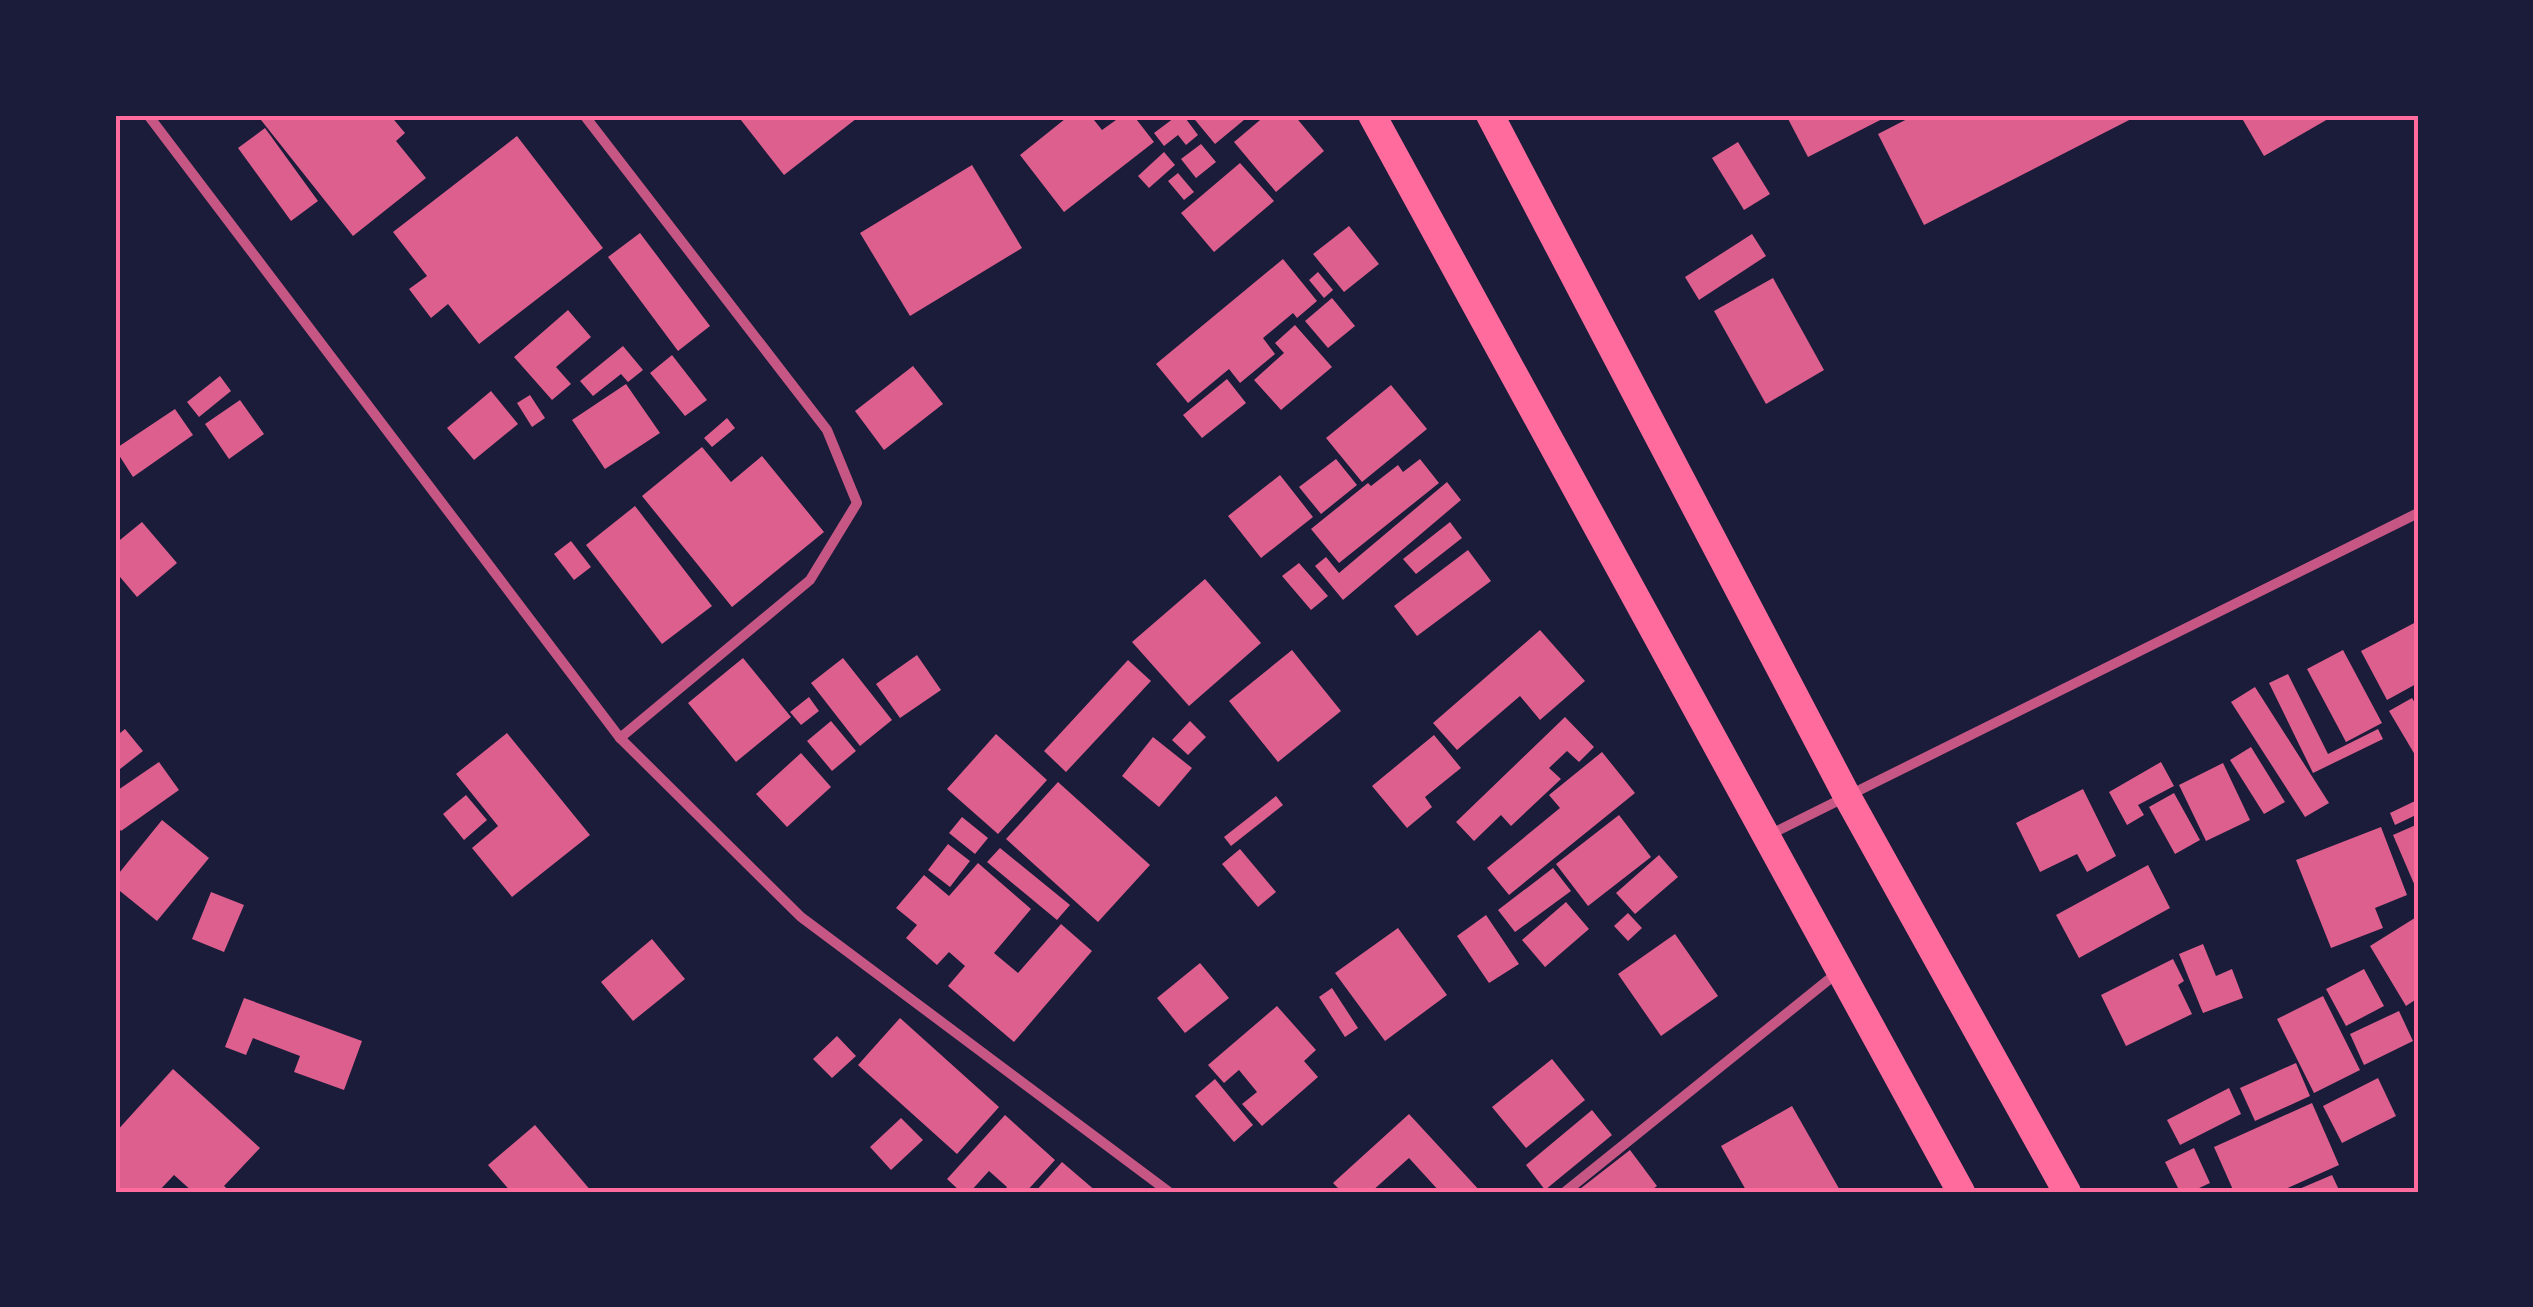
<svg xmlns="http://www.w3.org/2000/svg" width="2533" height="1307" font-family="'Source Sans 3',sans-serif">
<rect width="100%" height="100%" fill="#1b1b3a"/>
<g fill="#dd5f8e">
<polygon points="257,115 390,115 405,133 396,141 426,178 353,236"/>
<polygon points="737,115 861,115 784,175"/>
<polygon points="1070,115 1090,115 1102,130 1123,115 1133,115 1154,142 1064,212 1020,155"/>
<polygon points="1178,115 1183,115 1198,135 1186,145 1178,135 1164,146 1154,133"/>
<polygon points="1191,115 1250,115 1215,144"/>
<polygon points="1266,115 1294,115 1324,151 1276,192 1234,142"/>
<polygon points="1786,115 1890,115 1808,157"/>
<polygon points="1915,115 2139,115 1924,225 1878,134"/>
<polygon points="2240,115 2335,115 2264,156"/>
<polygon points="265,128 318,201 291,221 238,148"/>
<polygon points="517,136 603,248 479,344 448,304 431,318 409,289 427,276 393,232"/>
<polygon points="1738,142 1770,194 1744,210 1712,158"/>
<polygon points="1201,144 1216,162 1196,178 1181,159"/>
<polygon points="1164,152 1175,165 1149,188 1138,176"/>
<polygon points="1240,163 1274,201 1214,252 1181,213"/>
<polygon points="972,165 1022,248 910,316 860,233"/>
<polygon points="1178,173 1194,192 1184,200 1168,181"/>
<polygon points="1349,226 1379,264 1344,292 1313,254"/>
<polygon points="640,233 710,326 678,351 608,257"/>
<polygon points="1752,234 1766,256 1699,300 1685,277"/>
<polygon points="1283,259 1317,301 1297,318 1293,313 1263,338 1275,354 1240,383 1229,369 1188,403 1156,364"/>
<polygon points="1318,272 1333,290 1324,298 1309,280"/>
<polygon points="1773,278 1824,370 1766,404 1714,311"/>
<polygon points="1332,298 1355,326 1328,348 1305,321"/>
<polygon points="568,310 591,337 556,367 571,384 552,400 514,357"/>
<polygon points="1295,325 1332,367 1281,410 1254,380 1284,353 1275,343"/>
<polygon points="623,346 643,370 628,382 621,374 593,396 580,381"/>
<polygon points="672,355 707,400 685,416 650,373"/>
<polygon points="913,366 943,404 884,450 855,411"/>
<polygon points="220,376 231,391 199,417 187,402"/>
<polygon points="1227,379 1246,403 1202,438 1183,415"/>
<polygon points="626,384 660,433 605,469 572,420"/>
<polygon points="1391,385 1427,429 1362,482 1326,438"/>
<polygon points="491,391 518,424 474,460 447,428"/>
<polygon points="530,395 545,418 532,427 517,403"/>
<polygon points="240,400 264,434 229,459 205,424"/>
<polygon points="175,409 193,435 133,477 115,449"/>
<polygon points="727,418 735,428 712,447 704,438"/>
<polygon points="702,447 731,482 762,456 824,532 732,607 642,496"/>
<polygon points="1336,459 1357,485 1321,514 1299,487"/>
<polygon points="1420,459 1439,483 1339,563 1311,529 1368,483 1371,486 1398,465 1403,472"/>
<polygon points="1280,475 1313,517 1261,558 1228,516"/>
<polygon points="1447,482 1461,500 1343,600 1315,566 1326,557 1339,573"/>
<polygon points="635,506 712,606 662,644 586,545"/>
<polygon points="142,522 177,563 137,597 115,571 115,544"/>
<polygon points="1450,522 1462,538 1416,574 1403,559"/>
<polygon points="571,541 591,567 574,580 554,554"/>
<polygon points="1468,550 1491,581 1417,636 1394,606"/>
<polygon points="1299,563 1328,596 1311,610 1282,576"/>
<polygon points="1205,579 1261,643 1189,706 1132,642"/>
<polygon points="2418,621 2418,683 2387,700 2361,651"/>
<polygon points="1540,630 1585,681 1540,720 1520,696 1457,750 1433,723"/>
<polygon points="1292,650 1341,711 1278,762 1229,701"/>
<polygon points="2343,650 2382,723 2346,742 2307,669"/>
<polygon points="917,655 941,690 900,718 876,684"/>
<polygon points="743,658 791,717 736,762 688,703"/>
<polygon points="843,658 892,720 860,746 811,683"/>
<polygon points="1128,660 1151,681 1066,772 1044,751"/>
<polygon points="2288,674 2328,754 2378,729 2383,739 2313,773 2269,683"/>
<polygon points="2255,687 2329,803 2305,817 2231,702"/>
<polygon points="809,697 819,711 801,725 790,712"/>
<polygon points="2412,698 2418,708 2418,760 2389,711"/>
<polygon points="1565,717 1594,747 1579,762 1567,751 1549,768 1561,779 1511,826 1501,815 1474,841 1456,822"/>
<polygon points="831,721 856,751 832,771 807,741"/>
<polygon points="1190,721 1206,737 1188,755 1172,740"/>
<polygon points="125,729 143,751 115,773 115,737"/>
<polygon points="507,733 590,835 512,897 472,848 498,826 456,774"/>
<polygon points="996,734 1047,780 998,834 947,789"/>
<polygon points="1434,735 1461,768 1425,797 1432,807 1407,828 1372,786"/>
<polygon points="1153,737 1192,768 1159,807 1122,776"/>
<polygon points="2251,747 2285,802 2264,814 2230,760"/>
<polygon points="1602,752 1635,793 1509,895 1487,868 1560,808 1549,795"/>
<polygon points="801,753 831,787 787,827 756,794"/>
<polygon points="159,762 179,790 121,831 115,823 115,792"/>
<polygon points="2161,762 2174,786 2138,805 2144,815 2127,825 2109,792"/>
<polygon points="2223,763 2250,820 2206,841 2179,785"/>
<polygon points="1058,782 1150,865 1098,922 1006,839"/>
<polygon points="2083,789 2116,856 2087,872 2077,854 2040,872 2016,823"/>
<polygon points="2174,793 2200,840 2175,854 2149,807"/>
<polygon points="466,795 487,820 464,840 443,814"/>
<polygon points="1276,796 1283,805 1231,846 1224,837"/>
<polygon points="2415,801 2418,814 2395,825 2390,813"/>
<polygon points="1619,815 1651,857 1588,906 1556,864"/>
<polygon points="962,817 988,838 975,854 949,833"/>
<polygon points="162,820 209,858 157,921 115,887 115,878"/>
<polygon points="2418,824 2418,893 2393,835"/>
<polygon points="2381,827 2407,895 2375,908 2383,928 2331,948 2296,860"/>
<polygon points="948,844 970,861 950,887 928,870"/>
<polygon points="1000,848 1070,905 1057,920 987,862"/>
<polygon points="1240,849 1276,892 1258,907 1222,864"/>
<polygon points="1659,855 1678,877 1635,914 1616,893"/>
<polygon points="978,863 1031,909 994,953 1018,973 1061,924 1092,951 1014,1042 948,986 965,966 949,952 937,965 906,938 917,925 896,908 924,875 949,896"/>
<polygon points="2148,865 2170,908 2079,958 2056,915"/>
<polygon points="1553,868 1571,891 1515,932 1498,910"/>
<polygon points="211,892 244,905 224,952 192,939"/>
<polygon points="1566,902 1589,929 1545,967 1522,940"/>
<polygon points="1628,913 1642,928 1628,941 1614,926"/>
<polygon points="1486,915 1519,964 1489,983 1457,936"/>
<polygon points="2418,916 2418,998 2406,1006 2370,946"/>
<polygon points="1398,928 1447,995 1385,1041 1335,973"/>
<polygon points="1675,934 1718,996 1661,1036 1618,974"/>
<polygon points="652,939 685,979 633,1021 601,982"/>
<polygon points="2203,944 2216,976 2232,969 2243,998 2203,1013 2179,954"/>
<polygon points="2173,959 2184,981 2178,985 2192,1014 2126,1046 2101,995"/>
<polygon points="1200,963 1229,998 1185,1033 1157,998"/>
<polygon points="2364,969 2384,1006 2346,1026 2326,989"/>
<polygon points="1332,988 1358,1028 1345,1037 1319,997"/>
<polygon points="2323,996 2360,1070 2314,1093 2277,1019"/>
<polygon points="244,998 362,1041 344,1090 294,1072 300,1056 253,1038 246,1055 225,1047"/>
<polygon points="1277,1006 1316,1050 1304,1061 1318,1077 1262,1126 1242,1104 1257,1092 1239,1070 1224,1083 1208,1065"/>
<polygon points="2399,1011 2413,1041 2364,1065 2350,1034"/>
<polygon points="900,1018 999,1107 957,1154 858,1065"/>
<polygon points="837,1036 856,1056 832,1078 813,1059"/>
<polygon points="1552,1059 1585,1100 1526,1148 1492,1107"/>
<polygon points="2296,1063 2310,1096 2255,1121 2240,1088"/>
<polygon points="173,1069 260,1148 224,1186 231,1192 193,1192 174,1175 158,1192 115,1192 115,1133"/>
<polygon points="2378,1078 2396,1116 2342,1143 2323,1106"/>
<polygon points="1215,1079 1253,1125 1234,1142 1195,1096"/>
<polygon points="2229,1088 2241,1114 2180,1145 2167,1120"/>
<polygon points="2312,1103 2339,1165 2279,1192 2234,1192 2214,1147"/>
<polygon points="1792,1106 1841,1192 1747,1192 1721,1146"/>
<polygon points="1592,1110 1612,1135 1545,1190 1526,1165"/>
<polygon points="1409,1114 1481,1192 1440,1192 1409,1158 1371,1192 1342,1192 1333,1183"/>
<polygon points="1005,1115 1055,1160 1026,1192 1003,1192 1007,1187 989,1171 970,1192 961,1192 947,1179"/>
<polygon points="901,1118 923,1140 891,1170 870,1147"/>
<polygon points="535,1125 592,1192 511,1192 488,1165"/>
<polygon points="2194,1148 2210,1183 2197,1189 2198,1192 2180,1192 2165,1162"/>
<polygon points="1630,1150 1657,1186 1649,1192 1576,1192"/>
<polygon points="1062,1162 1097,1192 1035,1192"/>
<polygon points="2332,1175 2340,1192 2292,1192"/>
</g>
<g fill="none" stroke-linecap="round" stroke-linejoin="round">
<g stroke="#c65784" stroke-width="10">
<polyline points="148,115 620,738 801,917 1169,1192"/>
<polyline points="584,115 827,430 857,503 810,580 620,738"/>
<polyline points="1767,836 2418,513"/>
<polyline points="1565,1192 1837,973"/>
</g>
<g stroke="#ff6b9d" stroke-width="28">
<polyline points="1372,115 1961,1192"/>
<polyline points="1490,115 1847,796 2067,1192"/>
</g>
</g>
<rect width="2533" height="1307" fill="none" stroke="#1b1b3a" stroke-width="235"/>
<rect x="118" y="118" width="2298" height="1072" fill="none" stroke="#ff6b9d" stroke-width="4"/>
</svg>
